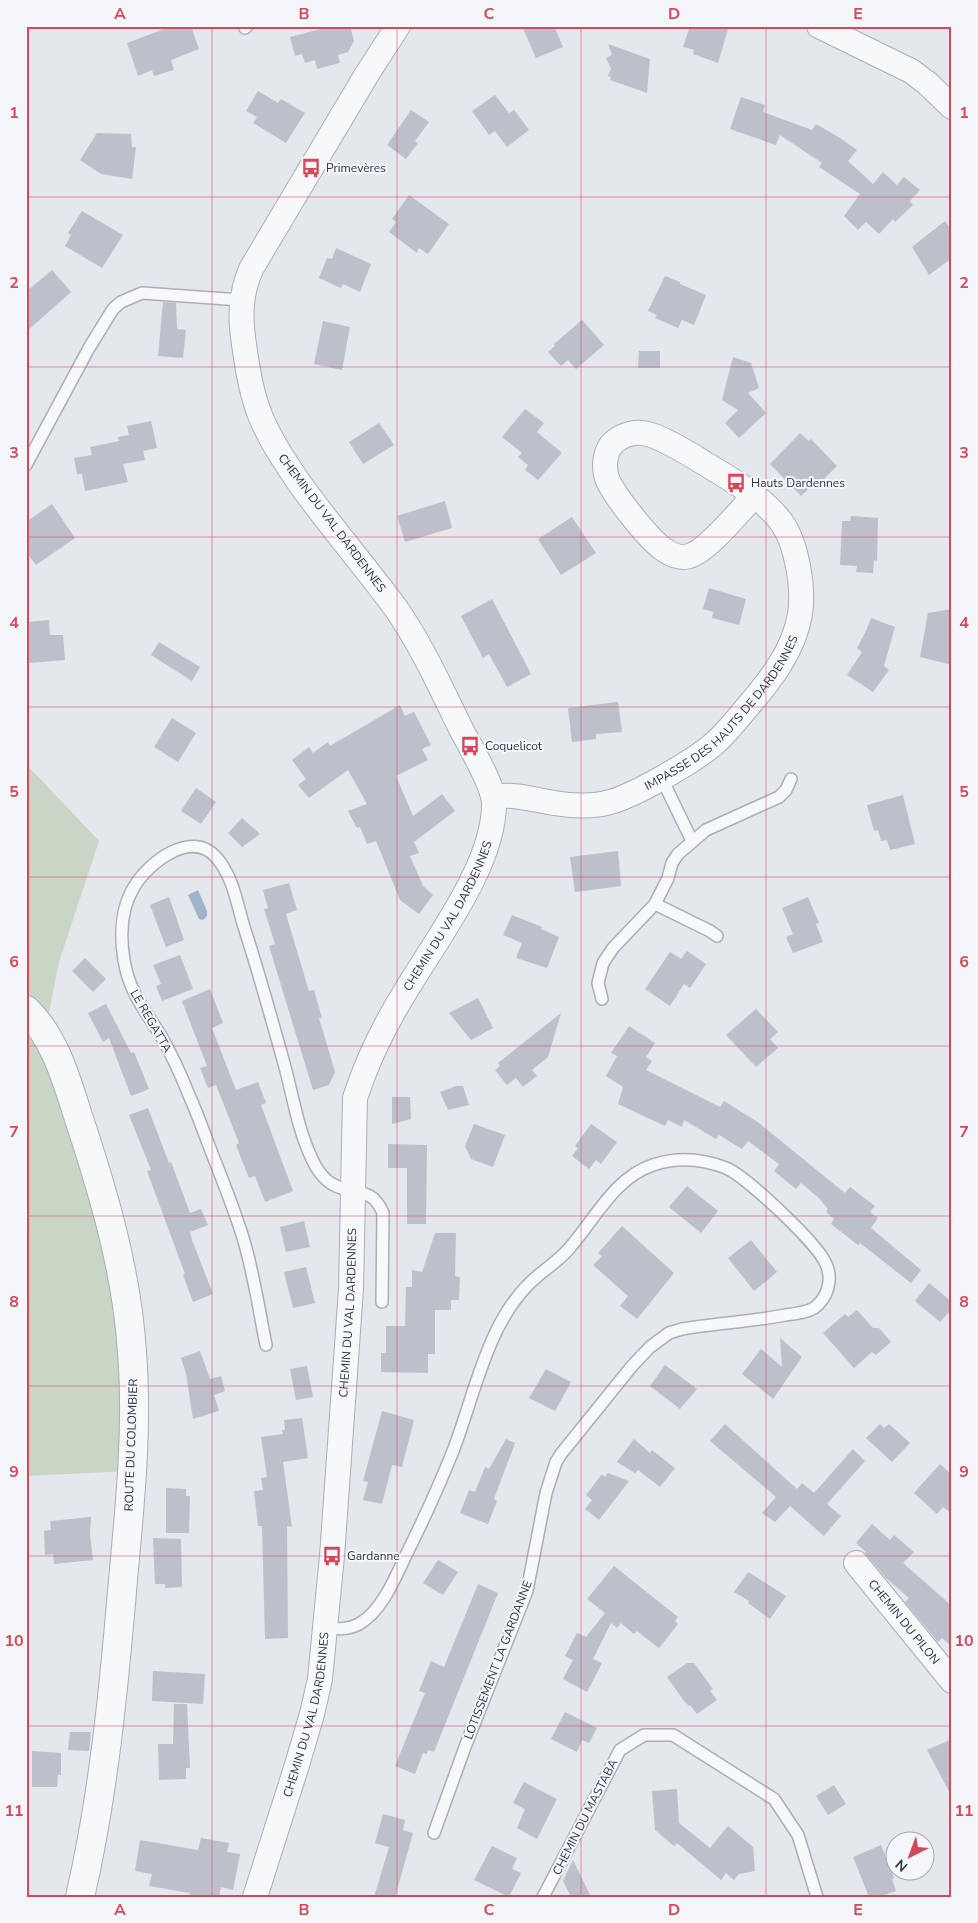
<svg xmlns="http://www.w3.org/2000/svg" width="978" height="1923" font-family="'Nunito Sans',sans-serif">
<rect width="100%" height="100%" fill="#e4e7ec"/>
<polygon fill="#c9d6c5" points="26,764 99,841 59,962 44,1037 105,1204 130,1471 26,1476"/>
<polygon fill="#9fb4cc" points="198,890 207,911 207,916 203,920 199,919 188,895"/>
<g fill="#bbc0ca">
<polygon points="172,26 191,26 199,49 171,60 174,70 154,76 152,70 138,76 127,43"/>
<polygon points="332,26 350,26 354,41 348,52 338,55 340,63 317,69 315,60 305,63 302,54 295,56 290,37"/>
<polygon points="522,26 554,26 563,47 536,58"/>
<polygon points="690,26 729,26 718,63 693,54 694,50 683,47"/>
<polygon points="608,44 650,59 647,93 610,80 611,77 608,76 611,69 606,58 612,55"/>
<polygon points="258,91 278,103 281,99 305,113 286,143 253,123 257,117 246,111"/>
<polygon points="495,95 509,113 514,110 529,130 507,147 495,131 489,135 472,111"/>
<polygon points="741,97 765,105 763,112 812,130 816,124 840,138 857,150 848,161 873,184 883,172 897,185 904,177 920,190 910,201 913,205 895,222 893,219 879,234 866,222 858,230 844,216 860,194 819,167 822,163 780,135 776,145 730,129"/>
<polygon points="411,110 429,122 415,141 418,143 406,159 387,145"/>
<polygon points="97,133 131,134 132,147 136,147 132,179 101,174 80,160"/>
<polygon points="409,195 449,224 428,254 419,248 417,253 389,232 396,222 392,219"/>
<polygon points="82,211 123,235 102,268 65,246 71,235 68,233"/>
<polygon points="945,221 952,231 952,258 929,275 912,247"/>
<polygon points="336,248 371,264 360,292 343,284 341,288 319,278 327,258 332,259"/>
<polygon points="52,270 71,292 26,332 26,292"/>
<polygon points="665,276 680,282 680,284 706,295 694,325 682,320 678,328 655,318 657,315 648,311"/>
<polygon points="163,302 176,303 177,329 186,330 183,358 158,356"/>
<polygon points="582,320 604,345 576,369 568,360 561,366 548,352 555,346 554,344"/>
<polygon points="323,321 350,327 342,370 314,364"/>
<polygon points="639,351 660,351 660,368 638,368"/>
<polygon points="733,357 751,363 759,388 748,393 766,413 739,438 725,423 738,410 722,400"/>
<polygon points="525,409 544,423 537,432 562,453 538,480 525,470 528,465 518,457 522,453 502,437"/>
<polygon points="151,421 157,448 143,451 145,460 123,464 128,482 85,491 82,474 77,474 74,458 92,455 90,447 119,441 118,437 129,435 127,426"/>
<polygon points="379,423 394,445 363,464 349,442"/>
<polygon points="800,433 809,441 811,439 837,466 815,488 813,485 801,496 770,464"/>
<polygon points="445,501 452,528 405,542 397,516"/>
<polygon points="52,504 75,538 36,565 26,552 26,522"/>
<polygon points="851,516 878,518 877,561 874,560 873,573 856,572 857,566 840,565 842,521 850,521"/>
<polygon points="572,517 596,553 561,575 538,539"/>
<polygon points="709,588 746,599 739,625 712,618 713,612 703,609"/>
<polygon points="492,599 531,674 507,687 489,654 483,658 461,616"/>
<polygon points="952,609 952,665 920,657 928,613"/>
<polygon points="871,618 895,627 884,666 889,670 873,692 847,675 862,652 857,648 866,631"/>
<polygon points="49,620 50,635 63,635 65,660 29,663 26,622"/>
<polygon points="159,642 200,667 192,681 151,655"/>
<polygon points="618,702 622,732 596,734 596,739 572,742 568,708"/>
<polygon points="400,705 405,716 414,712 431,745 422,749 428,760 396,776 413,816 442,794 455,811 414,842 419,853 410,856 423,886 433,895 419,914 400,900 376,841 367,844 360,827 357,828 348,811 367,804 348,770 309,798 298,785 306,779 292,760 309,747 313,753 328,742 330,746"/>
<polygon points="172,718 196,733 178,762 154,747"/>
<polygon points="196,788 216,802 201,824 181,811"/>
<polygon points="903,795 915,844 890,850 887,840 881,841 878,830 874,831 867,805"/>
<polygon points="242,818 260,834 242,847 228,833"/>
<polygon points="618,851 621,886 575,892 570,857"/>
<polygon points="289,883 297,910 286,914 309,991 314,990 322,1018 319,1018 335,1072 329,1085 313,1090 269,946 275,944 264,909 268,908 263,890"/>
<polygon points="169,897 184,940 166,947 150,905"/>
<polygon points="808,897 819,923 816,924 823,942 793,953 786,937 793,934 782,908"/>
<polygon points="512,915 542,927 541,929 559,937 547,968 516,958 522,943 503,935"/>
<polygon points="687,951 706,964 690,988 684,984 670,1006 645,989 670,952 681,959"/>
<polygon points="180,955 193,989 162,1001 156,986 161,984 153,965"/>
<polygon points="85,958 106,979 93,992 72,971"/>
<polygon points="210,989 223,1023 212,1028 236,1090 258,1082 266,1103 261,1105 293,1191 265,1202 255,1176 249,1178 236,1145 239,1143 216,1085 208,1088 200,1068 207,1066 182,1001"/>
<polygon points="478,998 493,1028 471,1040 449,1013"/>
<polygon points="106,1004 131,1053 134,1052 149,1089 131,1096 109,1038 103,1042 88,1013"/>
<polygon points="756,1009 778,1032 770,1039 778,1048 756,1067 726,1035"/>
<polygon points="561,1013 548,1057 532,1070 537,1076 523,1087 516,1078 507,1085 495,1070 500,1066 498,1063"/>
<polygon points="629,1026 655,1043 646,1057 652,1061 646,1070 720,1107 724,1101 759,1123 845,1193 850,1187 875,1206 870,1212 878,1218 871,1228 921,1270 911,1283 860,1243 858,1245 831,1224 834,1219 826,1212 828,1209 819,1198 801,1183 796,1189 774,1171 779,1164 748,1141 742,1149 719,1135 716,1139 684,1120 682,1127 668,1120 665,1126 618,1104 623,1087 606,1076 617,1056 611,1053"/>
<polygon points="456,1086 463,1086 469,1105 448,1110 440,1092"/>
<polygon points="392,1097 410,1097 411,1119 392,1124"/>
<polygon points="148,1108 169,1163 171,1162 190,1213 201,1209 208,1225 190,1232 192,1240 213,1294 193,1302 183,1275 185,1274 147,1171 151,1170 129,1115"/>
<polygon points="474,1124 505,1135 493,1167 471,1159 465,1146"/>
<polygon points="591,1124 617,1142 601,1164 596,1160 589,1169 572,1156 578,1148 575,1146"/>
<polygon points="388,1144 427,1145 426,1224 407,1224 407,1168 388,1168"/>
<polygon points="687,1186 718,1211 701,1233 669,1207"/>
<polygon points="304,1221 310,1247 286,1252 280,1227"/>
<polygon points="622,1226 674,1273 637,1319 620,1306 628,1296 593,1265 602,1256 598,1253"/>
<polygon points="435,1233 456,1233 455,1276 460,1277 459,1300 451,1300 451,1310 435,1310 435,1354 428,1354 428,1373 381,1372 381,1353 386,1353 386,1326 405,1326 406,1287 412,1287 412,1270 422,1272"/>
<polygon points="751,1240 777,1272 754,1291 728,1258"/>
<polygon points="306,1267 315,1303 293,1308 284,1272"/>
<polygon points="929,1283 952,1302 952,1309 940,1322 915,1301"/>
<polygon points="857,1310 873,1328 879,1328 891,1342 876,1355 872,1352 854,1368 823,1333 845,1314 848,1317"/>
<polygon points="780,1338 802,1357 773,1399 742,1374 761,1349 782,1367"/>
<polygon points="200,1351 210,1379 221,1376 225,1391 214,1395 219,1411 193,1419 186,1374 181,1358"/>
<polygon points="665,1365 697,1389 680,1409 650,1386"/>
<polygon points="307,1366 313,1397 296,1400 290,1369"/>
<polygon points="546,1369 571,1382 555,1411 529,1398"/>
<polygon points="382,1411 414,1420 402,1467 392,1465 382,1504 363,1500 368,1482 363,1481"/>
<polygon points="302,1418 308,1458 283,1462 292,1527 287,1526 288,1638 265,1639 262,1526 258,1526 254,1491 263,1490 261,1478 267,1477 261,1437 283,1434 282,1430 285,1430 284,1420"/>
<polygon points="725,1424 797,1489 802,1483 814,1493 853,1449 865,1461 827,1504 841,1516 824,1536 790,1506 775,1522 762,1513 776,1497 710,1441"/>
<polygon points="880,1424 884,1428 889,1424 910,1443 892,1462 866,1438"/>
<polygon points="506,1439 515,1443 494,1499 497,1501 488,1524 460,1513 469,1490 475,1492 485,1467 489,1469"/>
<polygon points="634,1439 650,1453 652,1450 675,1468 660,1487 638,1470 635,1473 617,1462"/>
<polygon points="940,1464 952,1475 952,1514 943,1507 937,1514 914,1493"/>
<polygon points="608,1473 629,1481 599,1520 585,1509 592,1500 586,1495 602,1474 605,1477"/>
<polygon points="166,1488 186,1489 186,1496 190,1496 189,1533 166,1533"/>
<polygon points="91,1517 90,1534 93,1560 54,1564 53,1554 45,1555 44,1531 51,1530 50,1521"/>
<polygon points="872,1524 890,1540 894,1535 914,1552 903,1563 952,1606 952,1647 942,1638 938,1642 905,1602 909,1598 886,1578 865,1553 866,1552 856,1543"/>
<polygon points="153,1538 181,1539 182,1587 165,1588 165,1584 155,1584"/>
<polygon points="438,1560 458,1572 443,1595 423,1583"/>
<polygon points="614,1566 678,1617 675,1621 678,1624 659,1648 637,1631 634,1634 621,1623 617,1628 611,1623 593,1659 602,1663 587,1692 563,1679 573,1660 565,1656 577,1633 586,1637 605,1613 587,1599"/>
<polygon points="748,1572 786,1596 770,1619 748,1603 749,1601 734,1592"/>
<polygon points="478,1584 498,1593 434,1752 428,1750 427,1754 423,1753 415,1774 395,1766 425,1693 419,1691 431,1661 444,1667"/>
<polygon points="687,1663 694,1663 713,1689 710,1691 717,1700 697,1714 690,1705 689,1706 684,1701 667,1677"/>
<polygon points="153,1671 205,1674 203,1704 152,1701"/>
<polygon points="174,1704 187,1704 190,1768 186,1768 186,1779 159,1780 158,1744 173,1744"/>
<polygon points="565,1712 597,1728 589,1743 582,1740 577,1752 551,1739"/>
<polygon points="70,1732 91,1732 89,1751 68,1750"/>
<polygon points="952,1739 952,1797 927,1750"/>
<polygon points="32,1751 61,1753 61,1775 58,1775 57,1787 32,1787"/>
<polygon points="524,1782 557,1799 537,1839 517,1828 525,1809 513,1803"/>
<polygon points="834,1785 846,1804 828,1815 816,1796"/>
<polygon points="677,1789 679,1823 710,1848 728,1826 753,1847 755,1871 739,1874 734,1880 726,1873 721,1880 677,1843 674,1846 655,1830 652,1791"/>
<polygon points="383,1814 405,1820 403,1830 413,1833 395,1897 374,1897 389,1847 375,1843"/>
<polygon points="201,1838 229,1843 227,1852 240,1854 233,1890 221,1887 219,1897 189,1897 190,1893 149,1886 152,1874 135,1871 140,1840 198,1850"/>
<polygon points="881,1845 894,1878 892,1879 896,1891 879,1897 869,1897 853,1857"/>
<polygon points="492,1846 517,1858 512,1869 521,1873 509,1897 474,1880"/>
<polygon points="573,1860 591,1897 571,1897 563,1881"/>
</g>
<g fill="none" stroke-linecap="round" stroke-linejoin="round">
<defs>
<g id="service">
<polyline points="245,28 247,26"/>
<polyline points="26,465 89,348 113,309 121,302 142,293 241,300"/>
<polyline points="661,777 692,841"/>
<polyline points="655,904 710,931 717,936"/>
<polyline points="602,999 598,983 603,963 613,948 655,904 668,878 672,863 678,854 706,830 779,797 786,790 791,779"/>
<path d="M266 1345C259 1310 254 1275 244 1241 236 1214 225 1187 215 1161 206 1139 199 1117 189 1095 181 1075 172 1055 161 1036 145 1010 129 992 124 960 120 936 121 908 134 887 148 863 191 829 216 857 233 876 237 904 244 927 259 973 272 1020 285 1067 293 1097 298 1130 312 1159 316 1169 324 1180 334 1185 355 1196 372 1186 383 1213L382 1302"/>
<path d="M325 1628C337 1629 348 1630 359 1624 382 1611 395 1578 406 1555 423 1521 439 1486 453 1451 476 1392 488 1315 540 1274 549 1267 558 1260 566 1252 593 1223 613 1178 653 1165 677 1157 703 1159 726 1168 747 1177 818 1244 826 1264 833 1279 828 1298 814 1308 806 1313 794 1314 785 1315 751 1322 716 1323 682 1329L669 1333 650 1347 632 1366 561 1454 556 1462 546 1493 527 1591 465 1747 434 1833"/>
<polyline points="543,1897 620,1750 644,1735 673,1735 774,1799 798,1835 817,1897"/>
</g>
<g id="minor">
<polyline points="819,26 911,71 927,83 952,107"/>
<path id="s1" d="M494 797C515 793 533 800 554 803 571 806 594 807 610 802 634 796 698 759 716 742 726 733 735 722 744 711 768 683 794 652 800 614 804 589 797 544 782 523 763 497 732 480 704 463 688 453 669 441 651 435 637 430 622 434 612 444 605 452 604 465 606 475 610 492 649 539 663 549 670 554 680 559 689 556 707 552 740 510 754 496"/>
<path id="s2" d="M856 1563 952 1681"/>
<path id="s3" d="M255 1897 297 1765 312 1714 320 1679 332 1556 351 1289 355 1098C367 1061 384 1026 405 992 436 940 494 865 494 804 494 785 469 745 460 727 440 686 421 644 395 607 364 565 330 526 300 484 285 462 270 440 260 415 252 395 248 373 245 351 240 321 239 297 251 269L367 74 398 26"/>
</g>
<path id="tertiary" d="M26 1010C57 1039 68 1086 81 1125 105 1198 127 1274 132 1352 138 1428 130 1504 123 1580 114 1686 104 1793 80 1897"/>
</defs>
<use href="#service" stroke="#a9aeb7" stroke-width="14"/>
<use href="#minor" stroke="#a9aeb7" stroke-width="26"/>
<use href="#tertiary" stroke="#a9aeb7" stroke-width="30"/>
<use href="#service" stroke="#f7f8fa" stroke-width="11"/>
<use href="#minor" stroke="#f7f8fa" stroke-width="24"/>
<use href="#tertiary" stroke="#f7f8fa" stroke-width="28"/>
</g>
<path fill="none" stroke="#d1495b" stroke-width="1" stroke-opacity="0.55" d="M212 26V1897M397 26V1897M581 26V1897M766 26V1897M26 197H952M26 367H952M26 537H952M26 707H952M26 877H952M26 1046H952M26 1216H952M26 1386H952M26 1556H952M26 1726H952"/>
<defs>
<symbol id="bus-bare" viewBox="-9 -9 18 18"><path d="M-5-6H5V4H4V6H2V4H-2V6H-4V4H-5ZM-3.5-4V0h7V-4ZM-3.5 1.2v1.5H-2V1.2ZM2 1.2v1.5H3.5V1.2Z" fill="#d1495b" stroke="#f4f6f9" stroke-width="2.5" paint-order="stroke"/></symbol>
</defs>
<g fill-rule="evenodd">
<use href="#bus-bare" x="297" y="154" width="28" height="28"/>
<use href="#bus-bare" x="722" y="469" width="28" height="28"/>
<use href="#bus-bare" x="456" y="732" width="28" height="28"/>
<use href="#bus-bare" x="318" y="1542" width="28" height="28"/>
</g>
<g text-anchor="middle" stroke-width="4" stroke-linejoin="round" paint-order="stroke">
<g font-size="12" fill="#2b3445" stroke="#f4f6f9" text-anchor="start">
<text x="326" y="172">Primevères</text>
<text x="751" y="487">Hauts Dardennes</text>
<text x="485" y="750">Coquelicot</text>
<text x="347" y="1560">Gardanne</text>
</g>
<g font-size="12" fill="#2b3445" stroke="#f4f6f9">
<text transform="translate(332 523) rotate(53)" y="4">CHEMIN DU VAL DARDENNES</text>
<text dy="4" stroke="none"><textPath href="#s1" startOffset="264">IMPASSE DES HAUTS DE DARDENNES</textPath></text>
<text dy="4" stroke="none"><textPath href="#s3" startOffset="1015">CHEMIN DU VAL DARDENNES</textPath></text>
<text transform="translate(151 1021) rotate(60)" y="4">LE REGATTA</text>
<text dy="4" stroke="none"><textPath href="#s3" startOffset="595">CHEMIN DU VAL DARDENNES</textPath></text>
<text transform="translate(131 1445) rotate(-88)" y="4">ROUTE DU COLOMBIER</text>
<text dy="4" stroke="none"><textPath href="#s2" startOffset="76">CHEMIN DU PILON</textPath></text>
<text transform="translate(498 1660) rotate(-69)" y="4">LOTISSEMENT LA GARDANNE</text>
<text dy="4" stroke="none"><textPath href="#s3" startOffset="190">CHEMIN DU VAL DARDENNES</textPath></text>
<text transform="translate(585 1817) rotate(-63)" y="4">CHEMIN DU MASTABA</text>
</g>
</g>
<rect width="978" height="1923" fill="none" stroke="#f4f6f9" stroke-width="55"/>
<g transform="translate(910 1856) rotate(222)"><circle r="24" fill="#f4f6f9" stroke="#a4a8b1"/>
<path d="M0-4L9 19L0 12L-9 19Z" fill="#d1495b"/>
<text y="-8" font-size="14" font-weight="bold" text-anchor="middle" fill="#2b3445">N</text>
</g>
<rect x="28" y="28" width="922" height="1868" fill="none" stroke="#d1495b" stroke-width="2"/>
<g font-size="16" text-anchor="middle" font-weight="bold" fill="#d1495b">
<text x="120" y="19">A</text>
<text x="304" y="19">B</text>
<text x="489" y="19">C</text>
<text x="674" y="19">D</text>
<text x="858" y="19">E</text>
<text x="14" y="118">1</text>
<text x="964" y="118">1</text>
<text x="14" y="288">2</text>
<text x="964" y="288">2</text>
<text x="14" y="458">3</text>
<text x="964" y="458">3</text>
<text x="14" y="628">4</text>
<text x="964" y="628">4</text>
<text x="14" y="797">5</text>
<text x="964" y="797">5</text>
<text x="14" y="967">6</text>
<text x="964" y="967">6</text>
<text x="14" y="1137">7</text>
<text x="964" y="1137">7</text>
<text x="14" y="1307">8</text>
<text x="964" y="1307">8</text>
<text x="14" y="1477">9</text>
<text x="964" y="1477">9</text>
<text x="14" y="1646">10</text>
<text x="964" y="1646">10</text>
<text x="14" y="1816">11</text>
<text x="964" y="1816">11</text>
<text x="120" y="1915">A</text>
<text x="304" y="1915">B</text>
<text x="489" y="1915">C</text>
<text x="674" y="1915">D</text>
<text x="858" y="1915">E</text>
</g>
</svg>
